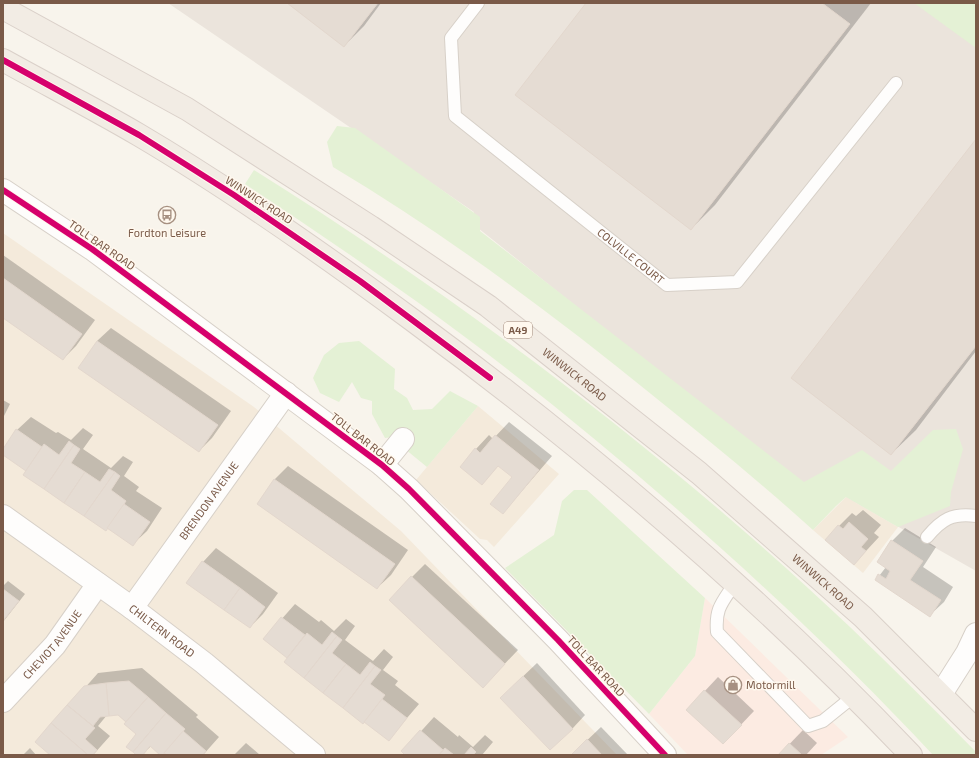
<svg xmlns="http://www.w3.org/2000/svg" width="979" height="758" font-family="'Exo 2',sans-serif">
<rect width="100%" height="100%" fill="#f8f4ec"/>
<g fill="#f4eadb">
<polygon points="3,233 254,407 401,531 617,755 3,755"/>
<polygon points="478,406 559,474 494,547 487,540 480,539 416,480"/>
<polygon points="846,497 898,527 863,573 813,530"/>
</g>
<polygon fill="#fcebe2" points="705,598 848,737 821,755 688,755 649,714 695,656"/>
<polygon fill="#ebe4dc" points="168,3 976,3 976,571 846,497 811,494 473,224 474,212"/>
<g fill="#e4f1d5">
<polygon points="914,3 976,3 976,48"/>
<path d="M337 126 355 128 480 217V231L804 482 862 450 891 471 933 430 956 429 963 449 951 492 950 506 898 527 846 497 836 506 813 530C761 483 706 438 651 394 550 312 445 234 333 167L327 142Z"/>
<path d="M254 170C466 303 668 455 850 627 893 668 935 710 976 752V755H933C881 699 826 645 770 593 658 489 540 390 416 301 360 261 302 222 245 184Z"/>
<polygon points="359,341 395,369 394,389 407,398 413,410 432,409 450,391 478,406 427,467 405,449 408,435 385,438 372,414 372,401 361,398 352,382 339,402 320,393 313,378 324,355 339,343"/>
<polygon points="574,490 587,490 705,598 695,656 649,714 505,568 554,535 562,501"/>
</g>
<g fill="#0003">
<polygon points="288,3 381,3 364,26 344,46"/>
<polygon points="588,3 871,3 715,205 691,229"/>
<polygon points="976,140 976,351 916,430 891,454"/>
<polygon points="3,255 95,320 76,346 63,359 3,316"/>
<polygon points="111,328 231,411 212,438 199,451 97,341"/>
<polygon points="3,400 10,404 3,418"/>
<polygon points="31,417 56,433 58,432 71,440 83,428 93,435 83,449 111,468 123,456 133,462 124,476 139,487 136,491 162,508 147,531 133,544 3,454 3,451 17,430"/>
<polygon points="509,422 552,456 503,513 514,477 499,465 482,484 476,449 489,435 493,439"/>
<polygon points="288,466 408,550 391,575 377,588 258,504 275,479"/>
<polygon points="863,510 881,525 874,533 879,537 854,564 839,526 852,513 856,516"/>
<polygon points="905,528 936,547 923,567 953,587 944,602 930,615 876,580 886,567 892,541"/>
<polygon points="216,548 278,593 263,614 250,627 188,582 203,562"/>
<polygon points="425,564 518,650 496,673 412,577"/>
<polygon points="8,581 25,594 3,622 3,586"/>
<polygon points="295,604 319,622 321,620 334,631 346,619 355,626 345,640 373,661 384,649 393,657 383,670 398,681 395,685 419,704 389,739 264,639"/>
<polygon points="537,663 585,715 572,729 515,684"/>
<polygon points="142,668 198,715 196,717 219,737 203,755 168,755 165,752 162,755 151,746 142,755 137,755 138,734 118,714 107,715 98,726 110,736 93,755 52,755 37,742 98,673"/>
<polygon points="718,677 754,711 736,730 687,710"/>
<polygon points="434,717 458,737 459,735 473,747 485,735 493,742 482,755 407,755 403,751"/>
<polygon points="601,727 628,755 573,755 579,748"/>
<polygon points="803,730 817,743 806,755 779,755"/>
<polygon points="246,743 260,755 234,755"/>
<polygon points="30,748 36,755 23,755"/>
</g>
<g fill="#e5dcd3" stroke="#e3d7cd">
<polygon points="287,3 378,3 344,47"/>
<polygon points="586,3 822,3 850,24 691,230 515,95"/>
<polygon points="976,139 976,346 891,455 791,378"/>
<polygon points="3,278 82,334 63,360 3,318"/>
<polygon points="97,341 218,425 199,452 78,368"/>
<polygon points="16,429 42,447 26,471 3,455 3,449"/>
<polygon points="495,435 539,470 503,514 490,504 512,477 498,466 482,485 460,467 475,448 480,453"/>
<polygon points="69,441 74,445 44,489 23,475 44,444 59,455"/>
<polygon points="74,445 80,449 71,463 85,472 64,503 44,489"/>
<polygon points="109,469 115,472 84,516 64,503 85,472 100,482"/>
<polygon points="115,472 120,476 111,490 126,501 106,531 84,516"/>
<polygon points="274,479 395,564 377,589 257,504"/>
<polygon points="124,504 150,522 133,546 107,528"/>
<polygon points="849,522 868,539 861,547 866,551 854,565 825,540 838,525 843,529"/>
<polygon points="891,540 923,561 910,580 941,600 930,617 875,580 878,574 886,579 890,571 877,562"/>
<polygon points="202,561 240,588 224,610 186,583"/>
<polygon points="411,576 505,664 483,688 389,600"/>
<polygon points="240,588 265,607 250,628 224,610"/>
<polygon points="3,589 19,601 3,621"/>
<polygon points="281,617 305,635 287,658 263,639"/>
<polygon points="332,632 337,636 304,678 284,662 307,633 322,645"/>
<polygon points="337,636 342,640 332,653 346,664 323,693 304,678"/>
<polygon points="370,662 375,666 343,708 323,693 346,664 360,675"/>
<polygon points="375,666 381,670 370,684 385,695 363,724 343,708"/>
<polygon points="523,676 573,729 550,750 500,698"/>
<polygon points="129,681 148,697 126,722 118,715 109,716 106,683"/>
<polygon points="106,683 109,716 100,717 93,726 67,705 84,686"/>
<polygon points="704,690 742,725 723,744 686,710"/>
<polygon points="148,697 166,713 133,752 126,747 136,734 124,724"/>
<polygon points="382,699 407,718 389,741 364,722"/>
<polygon points="67,705 95,728 85,739 97,750 93,755 88,755 51,723"/>
<polygon points="166,713 185,729 163,755 160,755 150,746 143,755 136,755 133,752"/>
<polygon points="51,723 88,755 50,755 35,742"/>
<polygon points="420,730 443,750 439,755 405,755 401,751"/>
<polygon points="183,731 206,751 203,755 167,755 164,753"/>
<polygon points="587,739 602,755 571,755"/>
<polygon points="789,743 802,755 778,755"/>
<polygon points="471,747 476,752 473,755 464,755"/>
<polygon points="445,748 454,755 439,755"/>
</g>
<g fill="none" stroke-linecap="round" stroke-linejoin="round">
<defs>
<g id="service">
<path id="s1" d="M478 3 451 38 455 116 667 285 737 282 896 83"/>
<path d="M927 537C942 519 952 513 976 516"/>
<path d="M735 583C722 603 715 608 717 632L808 726 823 721 854 696"/>
</g>
<g id="minor">
<polyline points="3,190 92,249 382,465 409,489 558,640 665,755"/>
<polyline points="382,465 403,439"/>
<path id="s2" d="M3 516 132 608 204 663 314 755"/>
<path id="s3" d="M132 608 286 393"/>
<polyline points="941,694 967,653 976,634"/>
<path id="s4" d="M3 701 55 645 98 584"/>
</g>
<g id="trunk">
<path id="s5" d="M3 8 187 109 371 227 488 306 699 473 863 617 976 730"/>
<path d="M3 60C48 85 95 109 139 135 234 191 323 254 411 319 590 451 758 594 911 755"/>
</g>
</defs>
<use href="#service" stroke="#d7d0c8" stroke-width="14"/>
<use href="#minor" stroke="#d7d0c8" stroke-width="24"/>
<use href="#trunk" stroke="#dad0c9" stroke-width="24"/>
<use href="#service" stroke="#fefdfc" stroke-width="12"/>
<use href="#minor" stroke="#fefdfc" stroke-width="22"/>
<use href="#trunk" stroke="#f2ece4" stroke-width="22"/>
<defs>
<g id="cycleway">
<polyline points="3,60 139,135 234,195 360,281 490,378"/>
<polyline points="3,190 92,249 382,465 409,489 558,640 665,755"/>
</g>
</defs>
<use href="#cycleway" stroke="#fff8ee" stroke-width="8"/>
<use href="#cycleway" stroke="#d6006c" stroke-width="6"/>
</g>
<defs>
<symbol id="bus-ring" viewBox="-11 -11 22 22"><circle r="9.5" fill="#fff8ee" stroke="#a69081" stroke-width="1.5"/><path d="M-5-6H5V4H4V6H2V4H-2V6H-4V4H-5ZM-3.5-4V0h7V-4ZM-3.5 1.2v1.5H-2V1.2ZM2 1.2v1.5H3.5V1.2Z" fill="#a69081"/></symbol>
<symbol id="shop-ring" viewBox="-11 -11 22 22"><circle r="9.5" fill="#fff8ee" stroke="#a69081" stroke-width="1.5"/><path d="M-5-2.5h2.3a2.7 3.5 0 0 1 5.4 0H5L5.5 6h-11ZM-1.5-2.5h3a1.5 2.3 0 0 0-3 0Z" fill="#a69081"/></symbol>
</defs>
<g fill-rule="evenodd">
<use href="#bus-ring" x="157" y="205" width="20" height="20"/>
<use href="#shop-ring" x="723" y="675" width="20" height="20"/>
</g>
<g text-anchor="middle" stroke-width="3" stroke-linejoin="round" paint-order="stroke">
<rect fill="#fff8ee" stroke="#a2897a" stroke-width="1" x="504" y="322" width="28" height="16" rx="3"/>
<g font-size="10" font-weight="bold" fill="#7a5a48">
<text x="518" y="334">A49</text>
</g>
<g font-size="11" fill="#7a5a48" stroke="#fff8ee">
<text transform="translate(259 200) rotate(33)" y="4">WINWICK ROAD</text>
<text transform="translate(102 245) rotate(35)" y="4">TOLL BAR ROAD</text>
<text dy="4" stroke="none"><textPath href="#s1" startOffset="347">COLVILLE COURT</textPath></text>
<text dy="4" stroke="none"><textPath href="#s5" startOffset="680">WINWICK ROAD</textPath></text>
<text transform="translate(363 439) rotate(38)" y="4">TOLL BAR ROAD</text>
<text dy="4" stroke="none"><textPath href="#s3" startOffset="132">BRENDON AVENUE</textPath></text>
<text dy="4" stroke="none"><textPath href="#s5" startOffset="1004">WINWICK ROAD</textPath></text>
<text dy="4" stroke="none"><textPath href="#s2" startOffset="196">CHILTERN ROAD</textPath></text>
<text dy="4" stroke="none"><textPath href="#s4" startOffset="75">CHEVIOT AVENUE</textPath></text>
<text transform="translate(596 666) rotate(47)" y="4">TOLL BAR ROAD</text>
</g>
<g font-size="11" fill="#7a5a48" stroke="#fff8ee">
<text x="167" y="237">Fordton Leisure</text>
<text x="746" y="689" text-anchor="start">Motormill</text>
</g>
</g>
<rect width="979" height="758" fill="none" stroke="#7a5a48" stroke-width="8"/>
</svg>
